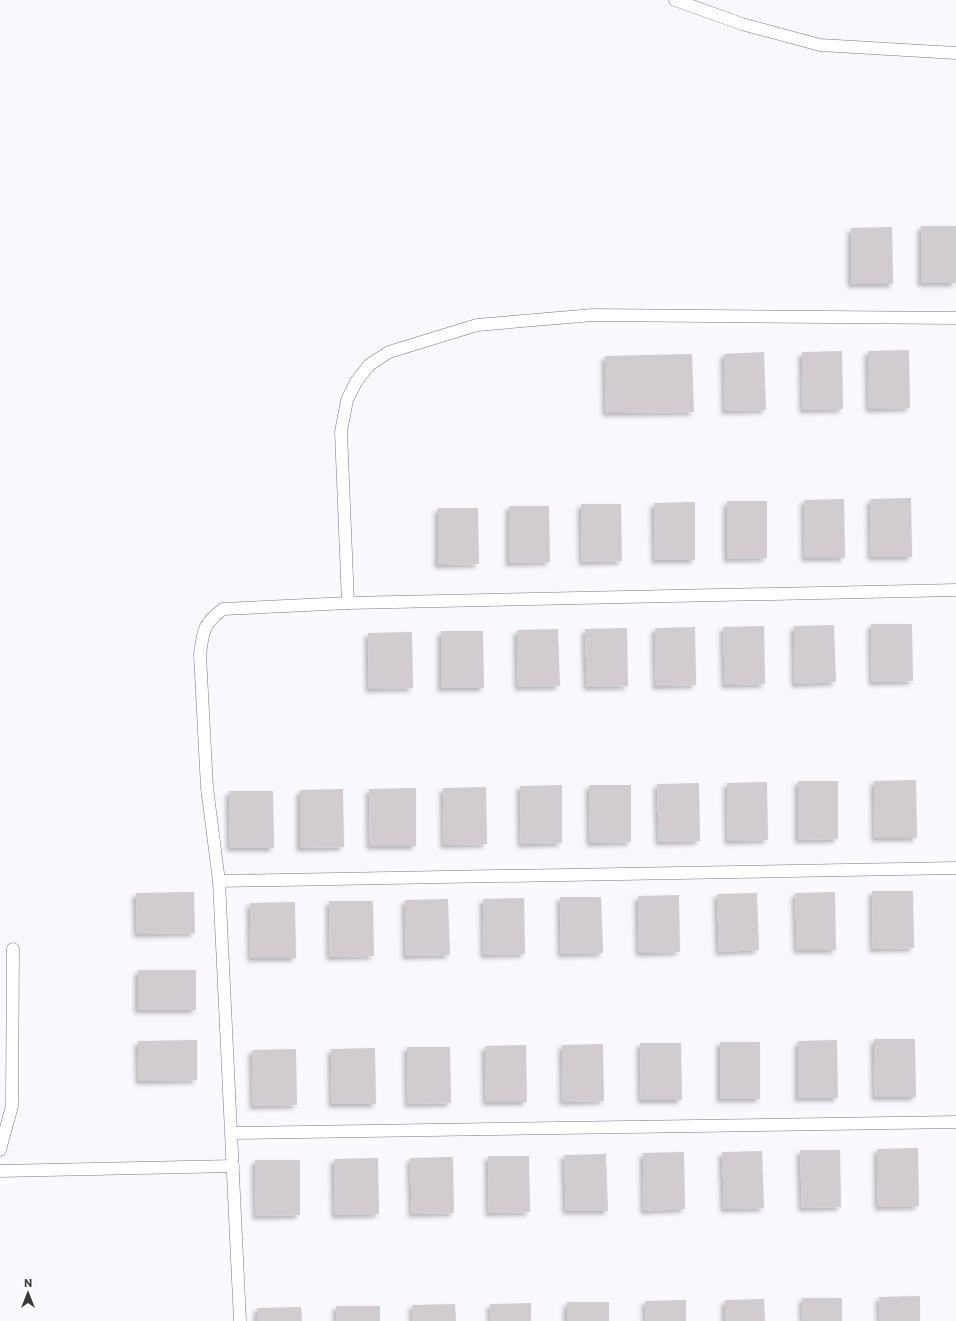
<svg xmlns="http://www.w3.org/2000/svg" width="956" height="1321" font-family="Commissioner,sans-serif">
<defs>
<filter id="shadow"><feDropShadow dx="-3.5" dy="3.5" stdDeviation="2" flood-color="#0004"/></filter>
</defs>
<rect width="100%" height="100%" fill="#f8f8fe"/>
<g fill="#d2cbd0" filter="url(#shadow)">
<rect x="921" y="226" width="35" height="57"/>
<polygon points="892,227 893,284 851,284 851,228"/>
<polygon points="909,350 910,408 869,409 868,351"/>
<polygon points="842,351 843,409 803,410 802,352"/>
<polygon points="764,352 766,410 725,411 724,354"/>
<polygon points="692,354 694,412 606,413 605,356"/>
<polygon points="911,498 912,557 871,557 870,499"/>
<polygon points="844,499 845,558 805,558 804,500"/>
<polygon points="727,501 767,501 767,558 727,559"/>
<polygon points="695,502 695,560 655,560 654,503"/>
<polygon points="581,504 621,504 622,561 582,562"/>
<polygon points="509,506 549,506 550,562 509,563"/>
<polygon points="438,508 478,508 479,564 438,565"/>
<polygon points="871,624 912,624 913,681 872,682"/>
<polygon points="834,625 836,682 795,684 794,626"/>
<polygon points="764,626 765,684 725,685 723,627"/>
<polygon points="695,627 696,685 656,686 655,628"/>
<polygon points="627,628 628,686 587,687 585,629"/>
<polygon points="558,629 560,686 518,687 517,630"/>
<polygon points="441,631 483,631 484,688 441,688"/>
<polygon points="412,632 413,688 369,689 368,633"/>
<polygon points="916,780 917,838 875,838 874,781"/>
<polygon points="798,781 838,781 838,839 798,840"/>
<polygon points="767,782 768,840 728,841 727,783"/>
<polygon points="699,783 700,841 659,842 657,784"/>
<polygon points="562,785 562,843 521,844 520,786"/>
<polygon points="589,785 631,785 631,842 590,843"/>
<polygon points="486,787 487,844 444,845 443,788"/>
<polygon points="416,788 416,846 370,846 369,789"/>
<polygon points="343,789 344,847 300,848 300,790"/>
<polygon points="229,791 273,791 274,848 230,848"/>
<polygon points="872,891 913,891 914,948 873,949"/>
<polygon points="194,892 195,933 137,934 136,893"/>
<polygon points="835,892 836,950 797,950 795,893"/>
<polygon points="757,893 759,950 719,952 717,894"/>
<polygon points="679,895 680,952 639,953 638,896"/>
<polygon points="560,897 601,897 603,953 561,954"/>
<polygon points="524,898 525,954 484,955 483,899"/>
<polygon points="448,899 450,955 406,956 405,900"/>
<polygon points="329,901 373,901 374,956 330,957"/>
<polygon points="295,902 296,958 251,958 250,903"/>
<rect x="138" y="970" width="58" height="40"/>
<polygon points="874,1039 915,1039 916,1097 875,1097"/>
<polygon points="197,1040 197,1080 139,1081 138,1041"/>
<polygon points="837,1040 838,1098 798,1098 798,1041"/>
<rect x="720" y="1042" width="40" height="57"/>
<polygon points="640,1043 681,1043 682,1100 641,1100"/>
<polygon points="603,1044 604,1101 563,1102 562,1045"/>
<polygon points="526,1045 527,1102 486,1102 485,1046"/>
<polygon points="407,1047 450,1047 451,1103 408,1104"/>
<polygon points="375,1048 376,1104 332,1104 331,1049"/>
<polygon points="296,1049 297,1105 253,1106 252,1050"/>
<polygon points="918,1148 919,1206 878,1207 877,1149"/>
<polygon points="800,1150 840,1150 841,1207 802,1208"/>
<polygon points="762,1151 764,1208 724,1209 722,1152"/>
<polygon points="684,1152 685,1209 644,1211 643,1153"/>
<polygon points="606,1154 608,1211 566,1211 564,1155"/>
<polygon points="488,1156 529,1156 530,1212 489,1213"/>
<polygon points="453,1157 454,1213 412,1214 410,1158"/>
<polygon points="378,1158 379,1214 335,1215 334,1159"/>
<polygon points="255,1160 300,1160 300,1215 256,1216"/>
<polygon points="920,1296 920,1321 880,1321 879,1297"/>
<polygon points="802,1298 842,1298 842,1321 803,1321"/>
<polygon points="764,1299 765,1321 725,1321 725,1300"/>
<polygon points="686,1300 686,1321 646,1321 645,1301"/>
<rect x="567" y="1302" width="42" height="19"/>
<polygon points="531,1303 531,1321 491,1321 490,1304"/>
<polygon points="455,1304 456,1321 413,1321 412,1305"/>
<polygon points="336,1306 380,1306 380,1321 337,1321"/>
<polygon points="301,1307 302,1321 257,1321 257,1308"/>
</g>
<g fill="none" stroke-linecap="round" stroke-linejoin="round">
<defs>
<g id="service">
<polyline points="675,0 742,24 820,45 956,53"/>
<polyline points="348,603 341,432 347,400 356,382 369,365 389,352 477,325 593,315 956,318"/>
<polyline points="219,881 956,868"/>
<polyline points="232,1133 956,1122"/>
<polyline points="0,1150 12,1106 13,949"/>
<polyline points="0,1171 233,1166"/>
<path d="M240 1321 219 881 207 788 200 655C203 631 203 624 223 609L348 603 956 590"/>
</g>
</defs>
<use href="#service" stroke="#797980" stroke-width="13"/>
<use href="#service" stroke="#fff" stroke-width="12"/>
</g>
<g transform="translate(28 1293)" stroke="#ffffff" stroke-width="3" paint-order="stroke">
<path d="M0-3L7 15L0 10L-7 15Z" fill="#39393c"/>
<text y="-6" font-size="11" font-weight="bold" text-anchor="middle" fill="#39393c">N</text>
</g>
</svg>
